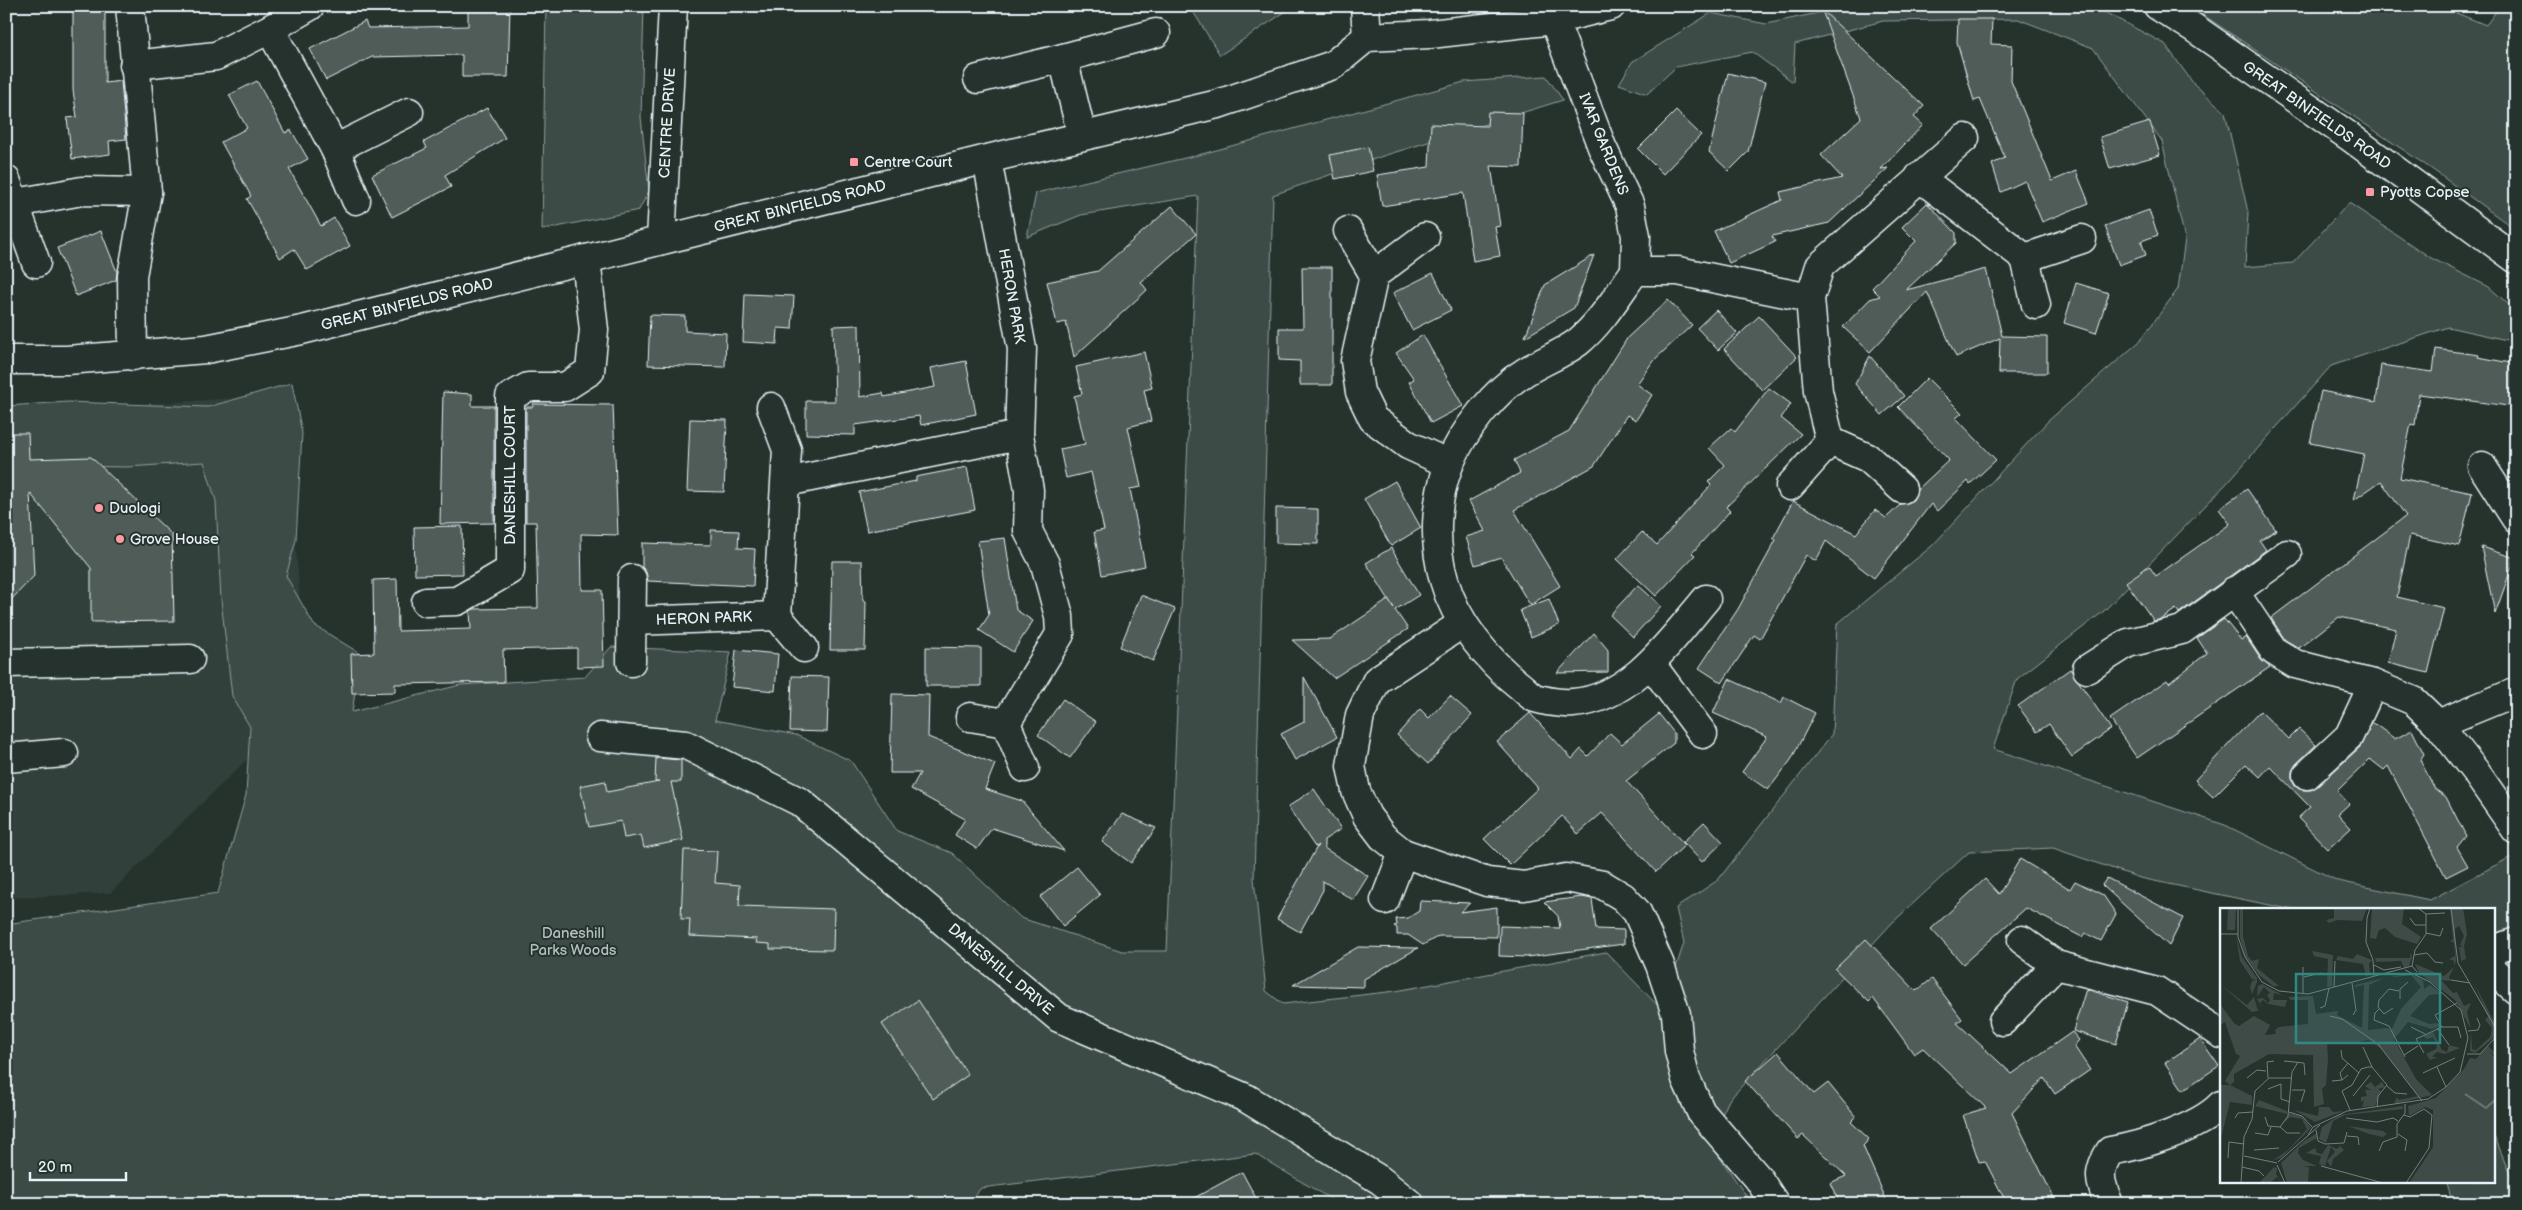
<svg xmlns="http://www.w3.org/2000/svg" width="2522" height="1210" font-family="'Balsamiq Sans',sans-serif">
<rect width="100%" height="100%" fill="#26332d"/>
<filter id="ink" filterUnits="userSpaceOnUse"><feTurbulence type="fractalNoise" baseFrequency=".02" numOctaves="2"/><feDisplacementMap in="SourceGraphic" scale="10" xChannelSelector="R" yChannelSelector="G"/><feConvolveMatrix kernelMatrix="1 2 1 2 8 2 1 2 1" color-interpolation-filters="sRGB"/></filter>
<g filter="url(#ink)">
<polygon fill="#333f3a" points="285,395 307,701 110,893 6,898 6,413"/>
<g fill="#3e4b47" stroke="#939ea0">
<polygon points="546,6 644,6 641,117 649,191 639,210 542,230"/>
<polygon points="1194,6 1291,6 1291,8 1220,55 1194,13"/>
<polygon points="1851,6 2093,6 2165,44 2193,83 2225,112 2248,212 2245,267 2293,263 2349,203 2431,258 2489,287 2516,311 2516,342 2448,327 2331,366 2227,483 2104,611 2017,679 1993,749 2225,825 2338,881 2430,900 2511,857 2516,860 2516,928 2493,936 2493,909 2289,909 2140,878 2053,848 1969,852 1892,923 1729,1100 1709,1142 1752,1204 1339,1204 1255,1154 981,1188 968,1204 6,1204 6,924 218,893 246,795 250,727 232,696 221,600 216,501 204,462 127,467 6,465 6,406 68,402 208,407 292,383 302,433 296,540 286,576 314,625 361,654 352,712 460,685 585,677 611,647 731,652 715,720 796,735 851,761 897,831 952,853 1021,918 1122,951 1167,951 1198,196 1081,215 1027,237 1036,193 1202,154 1464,82 1546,76 1563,100 1383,156 1273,195 1254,879 1266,991 1283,1004 1396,991 1606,952 1662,1010 1684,943 1676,908 1718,880 1832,734 1837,624 1933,545 2048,421 2139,342 2178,289 2185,239 2162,141 2093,48 2018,19 1883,21 1795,44 1793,82 1752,52 1676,67 1647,94 1619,84 1632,62 1711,13 1766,24"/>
<polygon points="2190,6 2439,6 2486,25 2500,6 2516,6 2516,230 2433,170"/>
<polygon points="2493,1133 2516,1188 2516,1204 2453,1204 2446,1181 2493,1181"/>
</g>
<g fill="#505c59" stroke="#e8f1f8">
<polygon points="73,6 105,6 105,83 121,81 126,139 109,141 110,154 72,159 67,118 77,117 73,90"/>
<polygon points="468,6 510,6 508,77 462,77 462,55 372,57 326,80 310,49 365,21 368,28 468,26"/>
<polygon points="1822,10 1924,106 1914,117 1923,125 1881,169 1888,168 1829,223 1772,236 1775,242 1729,263 1714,231 1782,200 1780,192 1842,178 1821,155 1861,118"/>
<polygon points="1958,19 1992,19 1991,44 2012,45 2011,81 2052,181 2076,171 2089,203 2042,222 2025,181 2001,192 1992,164 2005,158 1980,99 1974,101 1957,42"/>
<polygon points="1728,73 1765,82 1748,152 1729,171 1709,152"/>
<polygon points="257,81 285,133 291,130 308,159 289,169 321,226 334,218 350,246 307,270 294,249 280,258 247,199 251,196 221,142 247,128 229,95"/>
<polygon points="487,108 505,138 445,175 451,187 392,217 372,175 427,148 424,142"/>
<polygon points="1676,111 1701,135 1663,174 1638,149"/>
<polygon points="1488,112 1523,113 1521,167 1491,166 1500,226 1495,227 1500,256 1473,261 1463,193 1382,206 1377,175 1429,167 1431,124 1487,126"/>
<polygon points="2150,122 2160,155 2110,169 2100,137"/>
<polygon points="1368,147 1373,171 1335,179 1330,155"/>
<polygon points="1927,203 1956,233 1956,243 1906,290 1986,269 2002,336 2047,337 2047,373 1999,373 2000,338 1956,357 1927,292 1870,352 1843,327 1870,299 1880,296 1872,288 1916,241 1902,227"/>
<polygon points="1172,206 1196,234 1141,282 1147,290 1074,357 1066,322 1057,324 1047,282 1098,271"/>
<polygon points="2149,210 2158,235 2141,241 2146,255 2119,265 2105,226"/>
<polygon points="101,231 117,272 116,280 76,296 57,248"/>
<polygon points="1594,255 1574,308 1525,337 1545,285"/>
<polygon points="1302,267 1332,267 1332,385 1300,385 1300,361 1279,360 1279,328 1303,328"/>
<polygon points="1433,273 1451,310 1412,330 1393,293"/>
<polygon points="2076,283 2109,293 2096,333 2064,323"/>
<polygon points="745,294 794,296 792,329 778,328 777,344 743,342"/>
<polygon points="1668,300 1692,325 1653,361 1637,384 1652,395 1636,420 1627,415 1594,466 1514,510 1560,586 1530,605 1501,557 1475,565 1466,537 1485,531 1469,501 1520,473 1514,460 1569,431 1628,337"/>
<polygon points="1716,310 1737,333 1718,350 1697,328"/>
<polygon points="650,315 685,316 685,331 726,333 725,367 648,365"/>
<polygon points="1759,316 1797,357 1762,390 1724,349"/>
<polygon points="859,325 860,397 883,393 884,397 935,387 931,368 966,361 976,414 921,425 919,416 855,425 855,435 806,434 806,401 835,401 833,326"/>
<polygon points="1423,335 1463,406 1431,423 1409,382 1414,379 1396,353"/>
<polygon points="2436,349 2479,355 2478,357 2516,364 2516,407 2419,394 2415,425 2411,424 2400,478 2472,493 2459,546 2410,535 2397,597 2444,608 2428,673 2388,663 2396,629 2339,617 2299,648 2285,640 2271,618 2406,516 2381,481 2354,500 2364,454 2310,443 2321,391 2376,402 2381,365 2433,372"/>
<polygon points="1144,352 1152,388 1144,390 1151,421 1128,427 1141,487 1130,489 1145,566 1102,575 1094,532 1104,530 1091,472 1066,478 1060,449 1085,444 1074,396 1082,394 1076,367"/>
<polygon points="1870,356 1904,396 1882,415 1855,384"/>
<polygon points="1927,378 1962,413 1956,418 1996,460 1970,484 1968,481 1937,511 1931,504 1874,578 1826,541 1816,561 1806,555 1760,639 1754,635 1722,683 1699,668 1738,609 1776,540 1773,538 1793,501 1856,534 1875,510 1886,518 1901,504 1913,500 1917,490 1949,460 1898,407"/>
<polygon points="1769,388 1791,404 1781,418 1801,434 1726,507 1730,511 1692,553 1695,555 1656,596 1617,559 1642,532 1657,545 1711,485 1708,482 1725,465 1709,448 1731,428 1735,432"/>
<polygon points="443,392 472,394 472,406 494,406 494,523 440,524"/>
<polygon points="533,404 613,405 618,535 581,534 582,590 602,590 604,666 577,667 577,648 503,650 504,682 395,684 395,692 352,693 351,654 374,653 373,580 397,579 398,631 471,629 470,611 474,609 538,608 536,522 526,522 526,407 533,407"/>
<polygon points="690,419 727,420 724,492 687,491"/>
<polygon points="6,433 28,433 29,459 91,457 172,535 174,621 91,622 91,568 30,493 34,576 6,605"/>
<polygon points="967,467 975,510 867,531 859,492 916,481 916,477"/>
<polygon points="1395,481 1421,528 1391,546 1364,499"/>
<polygon points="2247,489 2276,530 2260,541 2266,550 2179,613 2176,609 2162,619 2154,621 2126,582 2149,566 2156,576 2230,524 2219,509"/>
<polygon points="1276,508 1318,509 1318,544 1276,543"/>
<polygon points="462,526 463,574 415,575 414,527"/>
<polygon points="711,530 739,531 738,548 755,549 753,586 648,581 646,572 642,567 642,543 711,545"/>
<polygon points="1005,538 1016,610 1033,621 1013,652 979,630 989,615 978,541"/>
<polygon points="2481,547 2515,558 2495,614"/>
<polygon points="1391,548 1419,595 1395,610 1408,629 1334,678 1292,640 1330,639 1388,600 1394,608 1366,563"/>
<polygon points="832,561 862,561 863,601 866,601 865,650 830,650"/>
<polygon points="1638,585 1661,606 1633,637 1610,615"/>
<polygon points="1141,595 1175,609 1153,661 1120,647"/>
<polygon points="1549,599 1559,625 1531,637 1520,610"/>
<polygon points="2224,619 2241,640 2246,637 2261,660 2270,667 2137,758 2110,719 2167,680 2169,683 2207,653 2197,638"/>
<polygon points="1594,633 1608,650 1608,672 1557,673"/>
<polygon points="926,647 981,648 981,686 926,686"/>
<polygon points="736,650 778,654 775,691 732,687"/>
<polygon points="2070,669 2111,729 2072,757 2049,724 2037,732 2018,706"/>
<polygon points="792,676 829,677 827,732 790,731"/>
<polygon points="1304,677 1337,737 1295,760 1281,734 1304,722"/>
<polygon points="1729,679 1781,703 1784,697 1815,713 1791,760 1768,790 1742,772 1767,737 1713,713"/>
<polygon points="892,694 929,695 928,737 995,764 985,789 1022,801 1064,851 992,828 977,849 955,835 965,819 911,789 920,773 890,773"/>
<polygon points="1450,696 1472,715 1428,764 1397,735 1420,709 1429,718"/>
<polygon points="1063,699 1096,722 1070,758 1038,735"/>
<polygon points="2260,711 2289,739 2299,729 2316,745 2296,764 2292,771 2292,779 2295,785 2303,790 2311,790 2318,786 2360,747 2372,722 2395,739 2412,730 2424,754 2420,760 2435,789 2446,797 2466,836 2457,847 2468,866 2446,877 2388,766 2384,770 2370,759 2337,791 2349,804 2338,814 2351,828 2328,849 2298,818 2310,807 2270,766 2260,777 2246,764 2213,797 2195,780"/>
<polygon points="1530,713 1572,759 1581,749 1588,756 1610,733 1622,744 1659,714 1674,733 1674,743 1626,781 1685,845 1656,872 1602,813 1578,834 1562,816 1510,865 1484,839 1538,788 1497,742"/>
<polygon points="656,758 681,760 681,782 671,782 683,840 644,848 641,835 624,838 621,821 589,827 580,786 605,781 607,792 659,782 655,782"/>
<polygon points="1314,789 1341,829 1324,840 1324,848 1368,876 1353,900 1323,881 1323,890 1300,932 1277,919 1318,845 1315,847 1288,807"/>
<polygon points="1122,814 1156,828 1131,863 1102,842"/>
<polygon points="1704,822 1723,842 1702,862 1683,842"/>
<polygon points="684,850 717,851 715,883 740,885 739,906 834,909 833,950 770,949 770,944 756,943 757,939 689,936 690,919 681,919"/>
<polygon points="2020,859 2070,889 2075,881 2103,895 2116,914 2101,941 2085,933 2082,937 2026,908 1963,964 1931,929 1985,879 1999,894"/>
<polygon points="1077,867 1100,895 1063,926 1040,897"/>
<polygon points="2107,878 2183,918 2169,946 2102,885"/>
<polygon points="1582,897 1592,899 1596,929 1624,930 1624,944 1527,957 1499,956 1500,926 1560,928 1558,916 1544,902"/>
<polygon points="1420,901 1470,903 1460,912 1497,907 1497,937 1439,936 1423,945 1408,935 1397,935 1397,928 1394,926 1397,925 1396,919 1408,918 1419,911"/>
<polygon points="1866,939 1916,991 1932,979 1962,1019 1957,1023 2012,1074 2072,1032 2079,1040 2074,1046 2090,1070 2055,1094 2044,1078 2012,1113 2057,1204 2007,1204 1985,1161 1979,1162 1963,1115 1986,1108 1923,1048 1914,1054 1873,998 1869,1002 1835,969"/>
<polygon points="1358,947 1418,948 1364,979 1364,987 1293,985"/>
<polygon points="2086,989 2128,1002 2116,1044 2073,1031"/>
<polygon points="918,1000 968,1075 933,1099 882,1024"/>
<polygon points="2200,1039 2219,1066 2183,1090 2165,1063"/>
<polygon points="1778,1052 1814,1094 1828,1083 1856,1117 1851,1122 1869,1139 1863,1146 1888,1204 1840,1204 1830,1183 1846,1176 1803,1135 1798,1139 1745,1081"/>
<polygon points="1242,1172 1259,1204 1183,1204"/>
</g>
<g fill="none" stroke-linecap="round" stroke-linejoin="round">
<defs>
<g id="minor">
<polyline points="130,6 147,192 132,276 133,356"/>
<polyline points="1365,6 1367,37"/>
<polyline points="2158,6 2194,28 2350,137 2516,259"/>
<polyline points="1554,20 1602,147 1630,206 1636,236 1635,271"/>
<polyline points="270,29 335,149 356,200"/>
<polyline points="134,65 216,56 270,29 310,6"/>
<polyline points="978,79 1063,58"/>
<polyline points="1082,136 1063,58 1156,33"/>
<polyline points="335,149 409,112"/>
<polyline points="987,159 1022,349 1019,435 1029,490 1028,531 1045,564 1059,616 1060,634 1006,723"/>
<polyline points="1919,177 2025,258"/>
<polyline points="6,180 36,263"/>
<polyline points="16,203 82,191 147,192"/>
<polyline points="1348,231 1374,275 1425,237"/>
<polyline points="661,240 673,6"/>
<polyline points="1374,275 1355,361 1360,392 1373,419 1408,445 1449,464"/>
<polyline points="2036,305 2025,258 2082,239"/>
<polyline points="6,360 67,360 206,349 302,330 987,159 1218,104 1333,65 1367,37 1430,34 1554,20 1611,6"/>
<polyline points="771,407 787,450 777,616 804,648"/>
<polyline points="1830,441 1818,391 1810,298 1820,266 1965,138"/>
<polyline points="2482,466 2516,519"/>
<polyline points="786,482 1019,435"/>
<polyline points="1790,486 1830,441 1868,458 1902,489"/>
<polyline points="2234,591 2274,651 2295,664 2373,684 2414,701 2438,724"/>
<path d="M1706 599C1672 639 1631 699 1573 703 1563 704 1544 701 1535 698 1530 696 1525 690 1520 686 1488 661 1455 621 1444 580 1433 542 1435 501 1449 465 1462 432 1495 390 1525 372 1541 362 1562 354 1578 342 1601 323 1617 296 1635 271H1678L1810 298"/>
<polyline points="426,602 457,601 510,570 510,397 528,387 565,387 590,371 594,330 586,259"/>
<polyline points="632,621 777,616"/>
<polyline points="1463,623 1377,680 1360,715 1351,766 1356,791 1367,816 1383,837 1403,853 1487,882 1524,886 1566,878 1603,885 1623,897 1637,912 1660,965 1676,1014 1679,1051 1686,1079 1701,1112 1758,1178 1775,1204"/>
<polyline points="631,662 632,579"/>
<polyline points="6,663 190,659"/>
<polyline points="1651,664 1703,734"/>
<polyline points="2087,669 2128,643 2182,630 2287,554"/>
<polyline points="2516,692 2438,724 2475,771 2516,830"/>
<polyline points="970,717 1006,723 1025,768"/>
<polyline points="600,737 686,745 800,802 1059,1018 1246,1098 1380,1180 1410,1204"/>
<polyline points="6,758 64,753"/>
<polyline points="2307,775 2349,736 2373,684"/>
<polyline points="1385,900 1403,853"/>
<polyline points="2022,940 2056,965 2157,991 2221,1034"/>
<polyline points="2493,950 2516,942"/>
<polyline points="2493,970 2516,990"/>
<polyline points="2003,1021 2056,965"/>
<path d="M2109 1204C2100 1181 2096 1173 2110 1151 2141 1146 2199 1128 2221 1105"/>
</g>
</defs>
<use href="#minor" stroke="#e8f1f8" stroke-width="31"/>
<use href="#minor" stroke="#26332d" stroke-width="28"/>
</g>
</g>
<g fill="#ff9aa2" stroke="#26332d" stroke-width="2">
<rect x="849" y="157" width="10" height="10" rx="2.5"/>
<rect x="2365" y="187" width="10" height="10" rx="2.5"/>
<circle cx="99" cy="508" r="5"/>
<circle cx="120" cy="539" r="5"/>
</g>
<g text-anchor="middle" stroke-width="4" stroke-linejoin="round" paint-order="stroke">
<g font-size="15" fill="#e8f1f8" stroke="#26332d">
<text transform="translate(2317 115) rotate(35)" y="5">GREAT BINFIELDS ROAD</text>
<text transform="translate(667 123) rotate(-87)" y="5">CENTRE DRIVE</text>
<text transform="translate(1604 144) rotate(68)" y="5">IVAR GARDENS</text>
<text transform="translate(800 206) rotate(-14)" y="5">GREAT BINFIELDS ROAD</text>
<text transform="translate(1012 296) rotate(80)" y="5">HERON PARK</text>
<text transform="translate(407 304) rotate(-14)" y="5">GREAT BINFIELDS ROAD</text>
<text transform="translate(510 475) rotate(-90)" y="5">DANESHILL COURT</text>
<text transform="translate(704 618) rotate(-2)" y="5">HERON PARK</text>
<text transform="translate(1001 969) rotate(40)" y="5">DANESHILL DRIVE</text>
</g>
<g font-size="15" fill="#e8f1f8" stroke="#26332d" text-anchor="start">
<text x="864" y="167">Centre Court</text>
<text x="2380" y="197">Pyotts Copse</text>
<text x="109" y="513">Duologi</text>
<text x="130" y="544">Grove House</text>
</g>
<g font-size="15" fill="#b5bfc3" stroke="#26332d">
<text x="573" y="938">Daneshill<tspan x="573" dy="17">Parks Woods</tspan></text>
</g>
</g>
<g transform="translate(2220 908)">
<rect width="275" height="275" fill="#26332d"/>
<path d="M8 0H16L15 22H7ZM20 0H23V28L28 48 32 53 39 51 37 60 59 78H53L39 67 25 49 20 30ZM114 0H147L142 13 117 12 109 15 106 12 114 10ZM152 0H184L182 16 201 29 197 36 175 29 165 20 159 22 156 31 150 30ZM230 0H243L247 26 244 38 246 51 241 53 239 39H243L240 37 244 28 239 18 235 21 236 53 234 58V53L229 51 235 48 234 35 230 33 233 31ZM16 28 22 49 37 70V74L32 86 30 79 32 73 36 72 32 71 20 53ZM92 43 113 47 112 78 107 79 108 51 94 48ZM191 44 192 50 189 58 184 60 181 53 156 54 155 50H190ZM137 46 152 52 149 56 150 66 146 69 143 56 116 52 118 48 133 51ZM195 56 224 68 234 59 229 69 231 73 221 72 233 85 237 84 244 98 251 95 247 104 251 121 235 92 199 65ZM189 65 203 72 204 81 210 77 222 86 209 87 190 108 209 116 219 115 221 118 212 121 188 114 174 131 196 171 212 187 174 196 177 189 179 192 198 188 162 141 148 132 130 136 107 135 108 151 106 177 102 181 104 196 94 199 93 147 49 146 14 166V174L10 177 32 188V197L10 194 0 234V177H10L5 173 20 148 16 146 5 114 0 117V96L14 115 19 118 34 108 50 117 45 127 56 126 55 122 59 119 88 116V92H71L68 89 93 88 96 106 118 103 117 107 142 120 144 77 135 79V77L164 70 149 77 148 122 168 120 171 123 181 101 201 79 191 67 168 70ZM0 76 27 97 34 89 38 103 32 104ZM42 76 62 87 54 85 53 92H67L65 99 48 96 43 92 40 95 43 99 41 97 37 91 43 90 48 95 50 92 47 87 50 85 44 79 37 89 38 78ZM255 77 275 115V129L255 145 250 143 251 124 252 141 256 142 270 129 272 120 265 112 268 109ZM213 124 222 142 227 144 229 137 240 140 225 146 217 144 212 149H218L210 152 206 146 216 141 217 136 213 129 207 131 203 128ZM268 138 275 145V148L269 143 275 150V275H189L213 239V202L205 199 189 208 188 198 216 190 244 161 250 150 256 151ZM151 174 155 179 162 174 165 179 158 181 161 183 155 198 142 199 144 192 141 194V189L147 188 145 182H151L145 178ZM39 192 67 203V206L35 198ZM183 198V201L125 207 113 213 106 235 99 231 102 219 119 207ZM99 199H109L113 204 124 203 95 214 74 202 98 208ZM69 205 82 208 91 220 62 249 52 253 68 242 87 221 82 211 70 209 64 215ZM128 218 163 223 167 226 163 229 149 226ZM96 226 97 230 79 240 78 245 83 252 97 258H82L89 259 88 275H67L61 255 84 233ZM108 237 117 241 120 238 124 242 113 251 111 259 107 253 115 244 111 239 105 258 99 256 101 248 86 245 95 240 97 245 102 246ZM54 259 57 260 56 266 62 275 57 269 50 275H39Z" fill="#3e4b47"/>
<path fill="none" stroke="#636f6d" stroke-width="2.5" d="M245 186 266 200 275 192"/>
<path fill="none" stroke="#747f7e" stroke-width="1" d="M18 0V29L25 49 42 74 59 83 88 86 192 58 197 64M150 0 147 10 146 34 153 52 154 68M198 0 206 6 225 5M231 0 238 55 275 119M190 10 195 17H206M206 25 220 28 223 20M0 26H18M194 47 207 45 215 54 223 55M154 57 164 62 181 59M192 58 195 42 206 26V6M83 59V86M84 69 101 65M231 72 250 75M132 75 136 102 133 107M114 79 115 53M180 91V81L188 74M100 100 105 98 109 80M173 100 164 106 158 99 159 92 169 81 179 83M159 101 155 105 154 112 169 118 185 149M110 108 122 111 158 136 202 193M191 119 205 126M222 119H238L241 130M217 120 229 137M248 123 258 122 260 117 257 110M143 139 152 159M121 142 122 150 139 165M204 145 196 131 222 119 215 107 237 95M247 146H260L275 130M184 147 198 138M64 153 84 155 85 167M217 159 226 179M203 165 235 150M27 170 37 162 46 163M48 170 47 154 54 153M122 172 120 165 128 155M112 173 122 172 128 167M167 178 175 185 187 186M48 181 61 176V191L70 194M72 182H85L81 194M133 188 150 167M130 202 122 183 132 177 141 161 148 159H152L167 177 158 188 157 199M69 204 82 208 92 219M184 207 190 209 204 201 212 207 209 240 186 275M45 209 48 218 60 219 67 225H80M15 210 18 205 33 204M126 210 157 214 173 210 178 213M60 219 68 208 72 164 78 154M96 222 98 233 105 236 124 235 127 224M35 225 48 227 51 219M178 226 187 232 185 243M88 227 93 219 127 203 208 191 226 179 240 164 248 130 241 102 210 74 185 62M127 228 138 229 139 237M34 242 59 240M159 243 163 234 177 229V216L185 205V196M24 248 57 255M8 250 9 234 24 236M58 254 100 217M57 257 65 275M101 258 163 275M22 259 39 263 44 268M21 275 24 229 32 211 35 183 49 170H72"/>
<path fill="#308883" fill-opacity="0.15" stroke="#308883" stroke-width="2.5" d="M76 66H220V135H76Z"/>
<rect width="275" height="275" fill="none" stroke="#e8f1f8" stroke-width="2.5"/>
</g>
<rect width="2522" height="1210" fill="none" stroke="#26332d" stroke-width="25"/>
<rect x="12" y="12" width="2497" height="1185" fill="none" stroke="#e8f1f8" stroke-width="2" filter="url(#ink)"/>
<path d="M30 1172v8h96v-8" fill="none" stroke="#e8f1f8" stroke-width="2.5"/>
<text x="38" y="1172" font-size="15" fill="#e8f1f8" stroke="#26332d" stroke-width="4" paint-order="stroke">20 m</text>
</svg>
